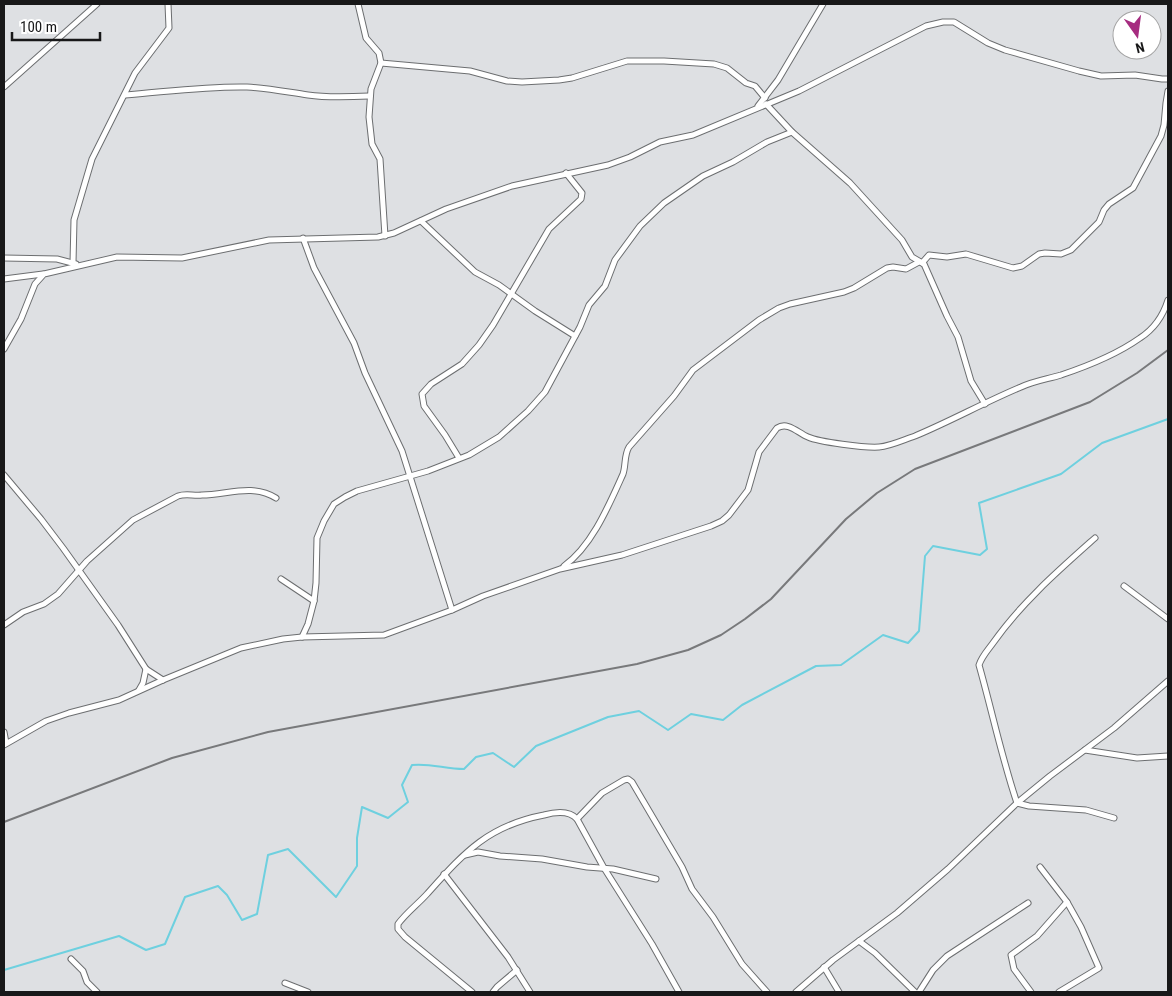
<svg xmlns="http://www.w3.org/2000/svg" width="1172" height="996" font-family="'Roboto Condensed',sans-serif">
<rect width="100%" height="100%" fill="#dee0e3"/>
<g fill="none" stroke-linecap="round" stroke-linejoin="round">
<path stroke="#6ed0df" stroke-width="2" d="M4 970 119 936 146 950 165 944 185 897 218 886 227 895 242 920 257 914 268 855 288 849 336 897 357 866V838L362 807 388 818 408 802 402 785 412 765C431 763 445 769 464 769L476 757 493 753 514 767 536 746 608 717 639 711 668 730 691 714 723 720 742 705 816 666 841 665 883 635 908 643 919 631 925 556 933 546 980 555 987 549 979 503 1061 474 1102 443 1168 419"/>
<defs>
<g id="minor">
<polyline points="358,4 366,38 379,53 381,63 371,89 369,117 372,144 380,159 385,236"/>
<polyline points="381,63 470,71 507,81 522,82 559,80 572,78 627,61 664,61 714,64 727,68 746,83 755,86 765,98"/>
<polyline points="4,87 97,4"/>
<path d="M125 95C165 92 206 86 247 87 268 88 287 92 308 95 328 98 349 97 369 96"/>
<polyline points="766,104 792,132 850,183 902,240 912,257 924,264 947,316 958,337 971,381 985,404"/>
<polyline points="758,106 778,80 823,4"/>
<polyline points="421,221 475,272 499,285 535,311 575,336"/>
<polyline points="303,238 314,268 354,343 365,373 402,451 452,610"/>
<polyline points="4,258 57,259 76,264"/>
<polyline points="73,263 74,220 92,159 135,73 169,28 168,4"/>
<polyline points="922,263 929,255 947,257 966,254 1013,268 1022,266 1039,254 1045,253 1061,254 1071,250 1099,222 1104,210 1109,204 1133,188 1161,136 1164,125 1166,103 1168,91"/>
<polyline points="4,279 43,274"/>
<polyline points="4,349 21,319 35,284 44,274 117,257 182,258 269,240 378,237 394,233 446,209 512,186 608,165 630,157 660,142 693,135 799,91 926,26 943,22 954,22 988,43 1005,50 1079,71 1101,76 1135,75 1162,79 1168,79"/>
<polyline points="459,458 445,435 424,406 422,394 431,384 462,364 479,345 493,325 549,229 581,199 582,193 566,173"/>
<polyline points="4,475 41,519 63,548 118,625 146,669 163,680"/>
<path d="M1095 538C1059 570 1021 603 993 643 988 650 982 656 979 665 992 711 1002 759 1017 803L1029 806 1086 810 1114 818"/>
<path d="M564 566C592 546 609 505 623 474 626 465 624 455 629 447L674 396 693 370 759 320 779 308 790 304 844 292 854 288 887 268 893 267 906 269 919 262"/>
<polyline points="281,579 314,601"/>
<polyline points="1124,586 1168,619"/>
<path d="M4 625 23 612 44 604 58 594 87 561 133 520 178 496C186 493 193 496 202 495 227 495 252 483 276 498"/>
<polyline points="302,637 308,624 314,601 316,583 317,538 324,521 334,504 345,497 357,491 428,471 469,455 499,437 528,411 545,392 580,327 589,305 605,286 615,260 640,226 664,203 703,176 733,162 767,142 792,132"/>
<polyline points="139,690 143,683 146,669"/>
<polyline points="4,732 6,743"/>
<path d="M4 745 46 721 69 713 119 700 163 680 241 648 283 639 302 637 384 635 452 610 483 596 560 569 622 555 711 526 722 521 729 515 748 490 759 452 777 428C788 421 798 433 808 437 819 442 865 448 879 447 891 446 903 440 915 436 951 421 985 402 1021 387 1034 381 1048 379 1061 375 1088 366 1116 355 1140 338 1154 329 1163 316 1168 300"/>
<polyline points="1085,750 1137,758 1168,756"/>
<polyline points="577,819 602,793 624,780 628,779 632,782 682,867 692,889 713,917 742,964 767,992"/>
<polyline points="465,855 478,852 500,856 542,859 587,867 613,869 656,879"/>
<polyline points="1040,867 1067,902 1081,927 1099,968 1059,992"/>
<polyline points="444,874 508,957 530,992"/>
<polyline points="859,941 875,953 915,992"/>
<polyline points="71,959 83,971 87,982 97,992"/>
<polyline points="824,967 839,992"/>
<polyline points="285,983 308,992"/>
<path d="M472 992 405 937 398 929V924C406 913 418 904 427 894 464 853 487 826 544 815 555 812 569 810 577 819L604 868 652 944 679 992"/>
<polyline points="493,992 497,987 517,970"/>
<polyline points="796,992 833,960 897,913 948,869 1017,803 1050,776 1114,728 1168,681"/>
<polyline points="919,992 933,970 947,956 1028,903"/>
<polyline points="1031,992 1014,969 1011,955 1037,936 1067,902"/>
</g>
</defs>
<use href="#minor" stroke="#6c6e70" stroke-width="7"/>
<use href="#minor" stroke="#fff" stroke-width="5"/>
<polyline stroke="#78797b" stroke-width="2" points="4,822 172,758 268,732 637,664 688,650 721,635 745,619 771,599 846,519 877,493 915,469 1090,402 1137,373 1168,350"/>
</g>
<rect width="1172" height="996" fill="none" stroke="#181819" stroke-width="10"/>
<g transform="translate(1137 35) rotate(166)"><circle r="24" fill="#ffffff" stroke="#a3a3a3"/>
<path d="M0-4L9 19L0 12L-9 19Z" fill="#a62c80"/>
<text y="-8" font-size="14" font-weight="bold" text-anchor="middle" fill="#181819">N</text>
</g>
<path d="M12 32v8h88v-8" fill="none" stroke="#181819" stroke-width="2.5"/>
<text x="20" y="32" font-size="15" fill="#181819" stroke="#ffffff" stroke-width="4" paint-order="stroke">100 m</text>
</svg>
